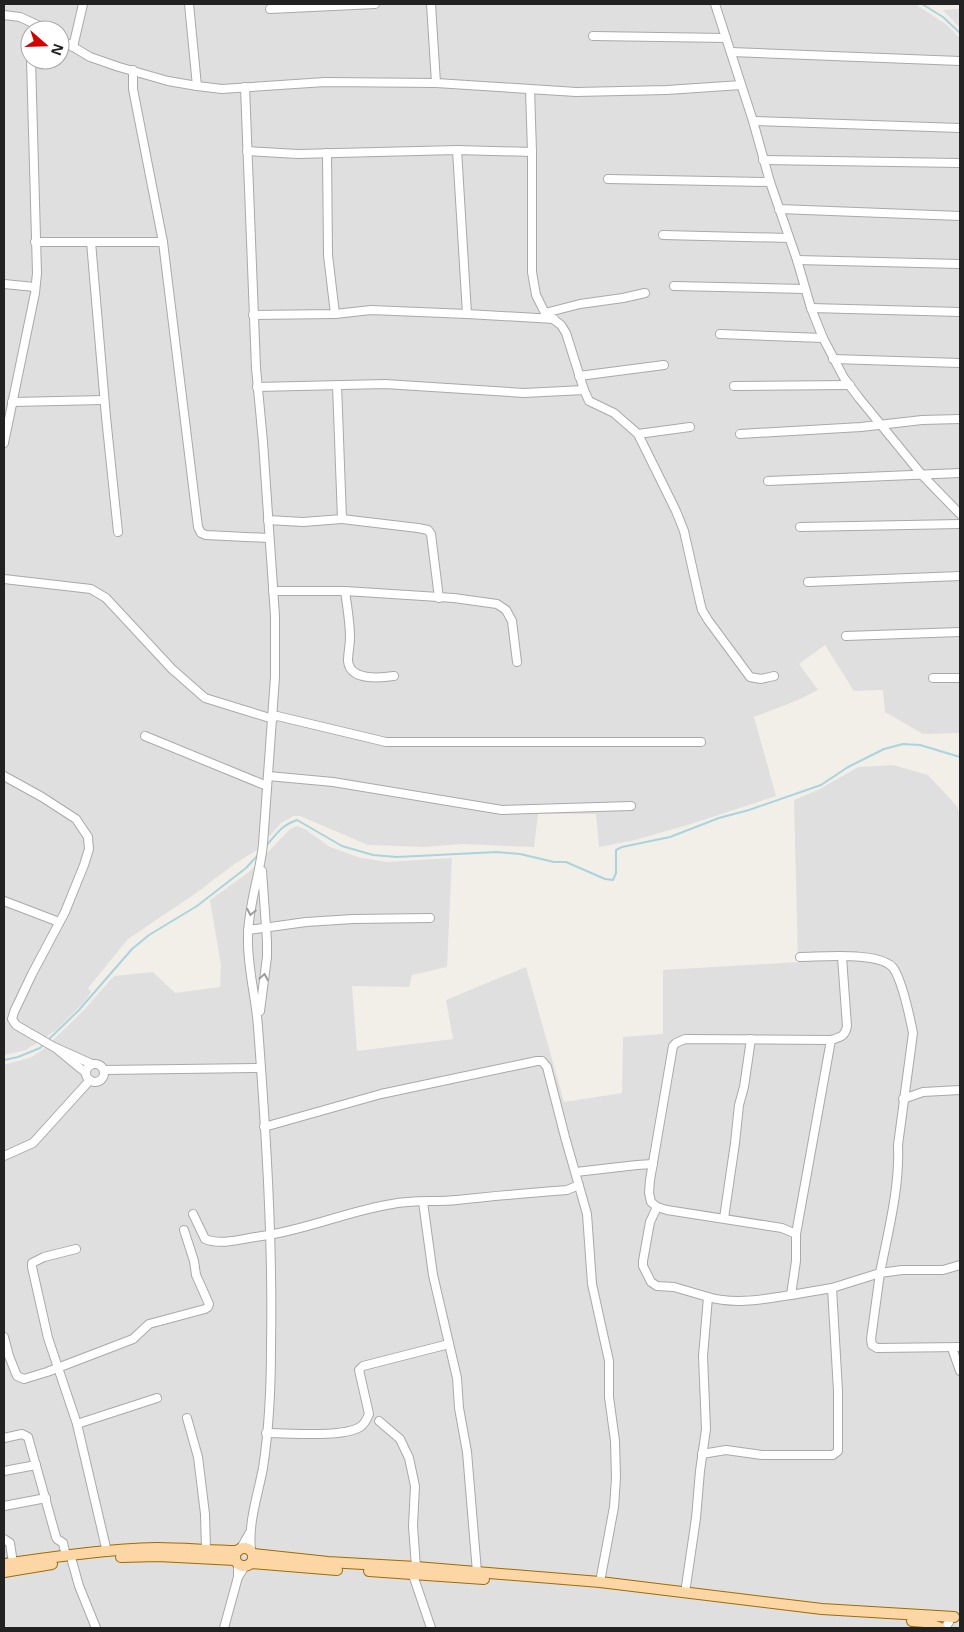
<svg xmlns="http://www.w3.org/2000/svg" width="964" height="1632" font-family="'Noto Sans',sans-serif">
<rect width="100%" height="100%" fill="#f2efe9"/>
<g fill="#e0dfdf" fill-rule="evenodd">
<path d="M4 4H915L947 25 960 38V733L923 734 885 712 883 690 854 691 825 645 799 664 818 690 798 700 754 717 776 796 691 824 635 840 599 847 596 814H538L534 847 463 844 424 847 368 845 300 816H294L281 823 257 850 236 863 192 896 128 939 88 988 91 992 85 1001 56 1030 26 1050 4 1055ZM30 30H60V60H30Z"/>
<polygon points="960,9 960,28 943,10"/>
<polygon points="893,765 928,775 957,806 960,815 960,1628 4,1628 4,1065 32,1057 44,1049 83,1011 114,976 153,972 175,993 220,987 221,965 210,900 249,872 290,829 297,826 305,829 330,847 361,858 387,862 452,858 447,967 412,975 409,987 352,986 357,1051 453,1039 446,1000 526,967 564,1102 622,1093 623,1037 663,1034 663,970 798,962 794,800 820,789 858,767"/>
</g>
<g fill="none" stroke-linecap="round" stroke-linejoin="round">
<g stroke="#aad3df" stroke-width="2">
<polyline points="922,4 943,17 960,33"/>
<path d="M265 847C277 834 280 826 297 820L342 846 373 855 397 857 497 852 520 854 554 862H566L605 879 613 880 616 873V850L622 847 670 837 719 818 749 810 821 785 848 767 884 749 903 744 920 745 960 757"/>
<polyline points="48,1040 79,1010 132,949 149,935 197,906 246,868 259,854"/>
<polyline points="4,1060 18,1057 40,1048 43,1045"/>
</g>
<defs>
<g id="minor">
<polyline points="189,4 197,86"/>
<polyline points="431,4 436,83"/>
<polyline points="715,4 753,121 770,182 797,260 811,308 823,338 844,378 859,398 922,475 960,514"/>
<polyline points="270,9 375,4"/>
<polyline points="4,15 20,17 48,30"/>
<polyline points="593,36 726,38"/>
<polyline points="60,39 90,57 119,67 168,81 197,86 222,89 325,82 436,83 576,92 667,90 741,85"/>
<polyline points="73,47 83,4"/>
<polyline points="731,52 960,61"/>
<polyline points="133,70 133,89 163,242 198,527 201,533 206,535 269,538"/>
<path d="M245 87 256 368 263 442 275 616V677L263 844C260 875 248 906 248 937 247 967 256 997 258 1027 266 1133 273 1241 271 1347 271 1387 269 1429 263 1468 258 1495 248 1522 251 1550"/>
<polyline points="530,89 532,152 532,272 536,295 545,313 561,325 566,333 584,390 589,401 614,413 638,434 676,511 684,531 700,602 702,610 708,620 750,677 761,679 774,676"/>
<polyline points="753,121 960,128"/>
<polyline points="457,150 467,314"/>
<polyline points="247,151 298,154 457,150 532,152"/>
<polyline points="327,153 328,255 335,314"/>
<polyline points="763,160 960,163"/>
<polyline points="608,179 770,182"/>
<polyline points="779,209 960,216"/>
<polyline points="663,235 789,238"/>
<polyline points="35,242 163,242"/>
<polyline points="91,242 106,417 118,532"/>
<polyline points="797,260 960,264"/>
<polyline points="4,284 35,287"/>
<polyline points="674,286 805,289"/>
<polyline points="811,308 960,312"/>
<polyline points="545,313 580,304 623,298 645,293"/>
<polyline points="253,315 335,314 371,310 467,314 554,319"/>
<polyline points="720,334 823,338"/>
<polyline points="833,359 960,363"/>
<polyline points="579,376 664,365"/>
<polyline points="734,386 850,385"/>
<polyline points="257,387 385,384 524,393 584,390"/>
<polyline points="12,402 104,400"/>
<polyline points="638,434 690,427"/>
<polyline points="740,434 861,427 922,420 960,419"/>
<polyline points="4,443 35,293 37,273 31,60"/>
<polyline points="768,481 960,473"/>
<polyline points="342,519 418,528 428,530 431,534 439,598"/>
<polyline points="268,520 303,522 342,519 337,385"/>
<polyline points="800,527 960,524"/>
<polyline points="4,579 91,589 106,598 172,669 205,698 273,719"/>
<polyline points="808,582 960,576"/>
<polyline points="273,591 345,591 454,598 497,604 506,610 512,621 517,662"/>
<path d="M345 591C347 606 350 622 350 637 350 645 348 653 348 661 350 681 380 678 394 676"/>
<polyline points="846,636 960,632"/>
<polyline points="933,678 960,678"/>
<polyline points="273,715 386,742 701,742"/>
<polyline points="145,736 267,786"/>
<polyline points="4,776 42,797 76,819 88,837 89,849 84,865 65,912 32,974 14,1012 12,1019 16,1025 54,1047 92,1064"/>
<polyline points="268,776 333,782 502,810 631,806"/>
<polyline points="4,901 59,922"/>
<polyline points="248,930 306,922 353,919 430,918"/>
<polyline points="260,1011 267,957 267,941 262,871"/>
<polyline points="58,1050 86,1073"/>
<circle cx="95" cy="1073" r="9"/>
<polyline points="104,1070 261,1068"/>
<polyline points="903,1099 923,1092 960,1090"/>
<polyline points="264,1127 381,1094 537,1061 542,1061 547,1067 565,1137 587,1214 592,1284 609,1361 609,1397 615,1441 616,1478 614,1507 600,1582"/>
<polyline points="4,1156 33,1143 90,1080"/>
<polyline points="576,1172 637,1165 653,1164"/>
<polyline points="423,1202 433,1275 457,1378 459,1408 467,1452 477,1572"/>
<polyline points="657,1207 650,1222 643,1261 643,1266 651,1282 657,1286 674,1287 708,1297 703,1356 706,1429 700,1471 696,1518 685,1593"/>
<path d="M193 1214 205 1239C221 1246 245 1238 262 1236 306 1230 348 1211 392 1204 413 1200 435 1202 457 1200 494 1196 530 1193 567 1190L579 1185"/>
<polyline points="724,1218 735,1143 739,1105 744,1087 751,1039"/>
<path d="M796 1234 782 1228 667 1210 657 1207 651 1202 649 1193 650 1180 673 1046 676 1043 685 1039 831 1040C840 1037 845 1037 847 1026L842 957"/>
<polyline points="76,1249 44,1257 32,1263 32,1267 48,1338 77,1424 107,1552"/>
<polyline points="960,1265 943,1270 902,1270 880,1273 871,1339 872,1345 877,1348 960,1347"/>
<path d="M791 1295 832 1288 880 1273C888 1232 900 1187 898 1145L913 1033C910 1018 902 982 894 969 882 951 822 957 800 957"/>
<path d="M708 1297C735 1305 764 1299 791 1295L796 1261V1234L831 1040"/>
<polyline points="4,1337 9,1356 17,1376 24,1379 47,1372 133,1339 149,1324 205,1309 208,1307 209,1304 196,1275 194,1261 184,1230"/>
<polyline points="952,1348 960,1371"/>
<polyline points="187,1418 198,1457 205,1514 206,1550"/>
<polyline points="379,1421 400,1439 409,1458 415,1486 413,1526 416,1567"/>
<polyline points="77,1424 157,1398"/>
<path d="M266 1433C289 1433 342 1438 360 1427 365 1424 367 1419 369 1414L359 1370 363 1366 449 1344"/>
<polyline points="4,1438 22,1434 28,1437 56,1537 57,1539 63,1543 66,1556"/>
<polyline points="702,1454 726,1450 762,1455 833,1455 838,1451 838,1391 832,1288"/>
<polyline points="4,1471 36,1465"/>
<polyline points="4,1506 46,1498"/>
<polyline points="4,1539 10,1543 13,1563"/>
<polyline points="241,1548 249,1534"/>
<polyline points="72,1561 79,1586 96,1628"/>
<polyline points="413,1575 431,1628"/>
<polyline points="238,1577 245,1566"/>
<polyline points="224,1628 238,1577 238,1564"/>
<polyline points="945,1628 949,1622"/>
</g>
<g id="major">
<circle cx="244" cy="1557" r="9"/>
<polyline points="253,1554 328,1562 416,1567 600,1582 822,1609 954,1617"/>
<polyline points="121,1557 158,1556 235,1560"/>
<polyline points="251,1563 337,1570"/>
<path d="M4 1564C54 1557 106 1549 157 1548 184 1548 211 1551 238 1551"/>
<polyline points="369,1571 484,1579"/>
<polyline points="4,1572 52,1564"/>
<polyline points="912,1621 925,1622 940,1628"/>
</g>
</defs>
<use href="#minor" stroke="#a9a9a9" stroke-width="10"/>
<use href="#major" stroke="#a06b00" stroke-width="12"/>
<use href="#minor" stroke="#fff" stroke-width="8"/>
<use href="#major" stroke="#fcd6a4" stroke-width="10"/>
</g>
<defs><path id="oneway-chevron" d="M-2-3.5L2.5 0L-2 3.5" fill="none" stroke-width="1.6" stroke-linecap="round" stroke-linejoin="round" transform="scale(1.25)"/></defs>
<g stroke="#9c9c9c">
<use href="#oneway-chevron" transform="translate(251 912) rotate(101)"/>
<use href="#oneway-chevron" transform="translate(264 977) rotate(-80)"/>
</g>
<rect width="964" height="1632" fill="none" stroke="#222222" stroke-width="10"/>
<g transform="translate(45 45) rotate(110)"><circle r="24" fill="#ffffff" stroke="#a7a7a7"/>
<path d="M0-4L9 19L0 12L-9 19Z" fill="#d40000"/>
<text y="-8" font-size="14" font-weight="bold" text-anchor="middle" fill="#222222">N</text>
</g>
</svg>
